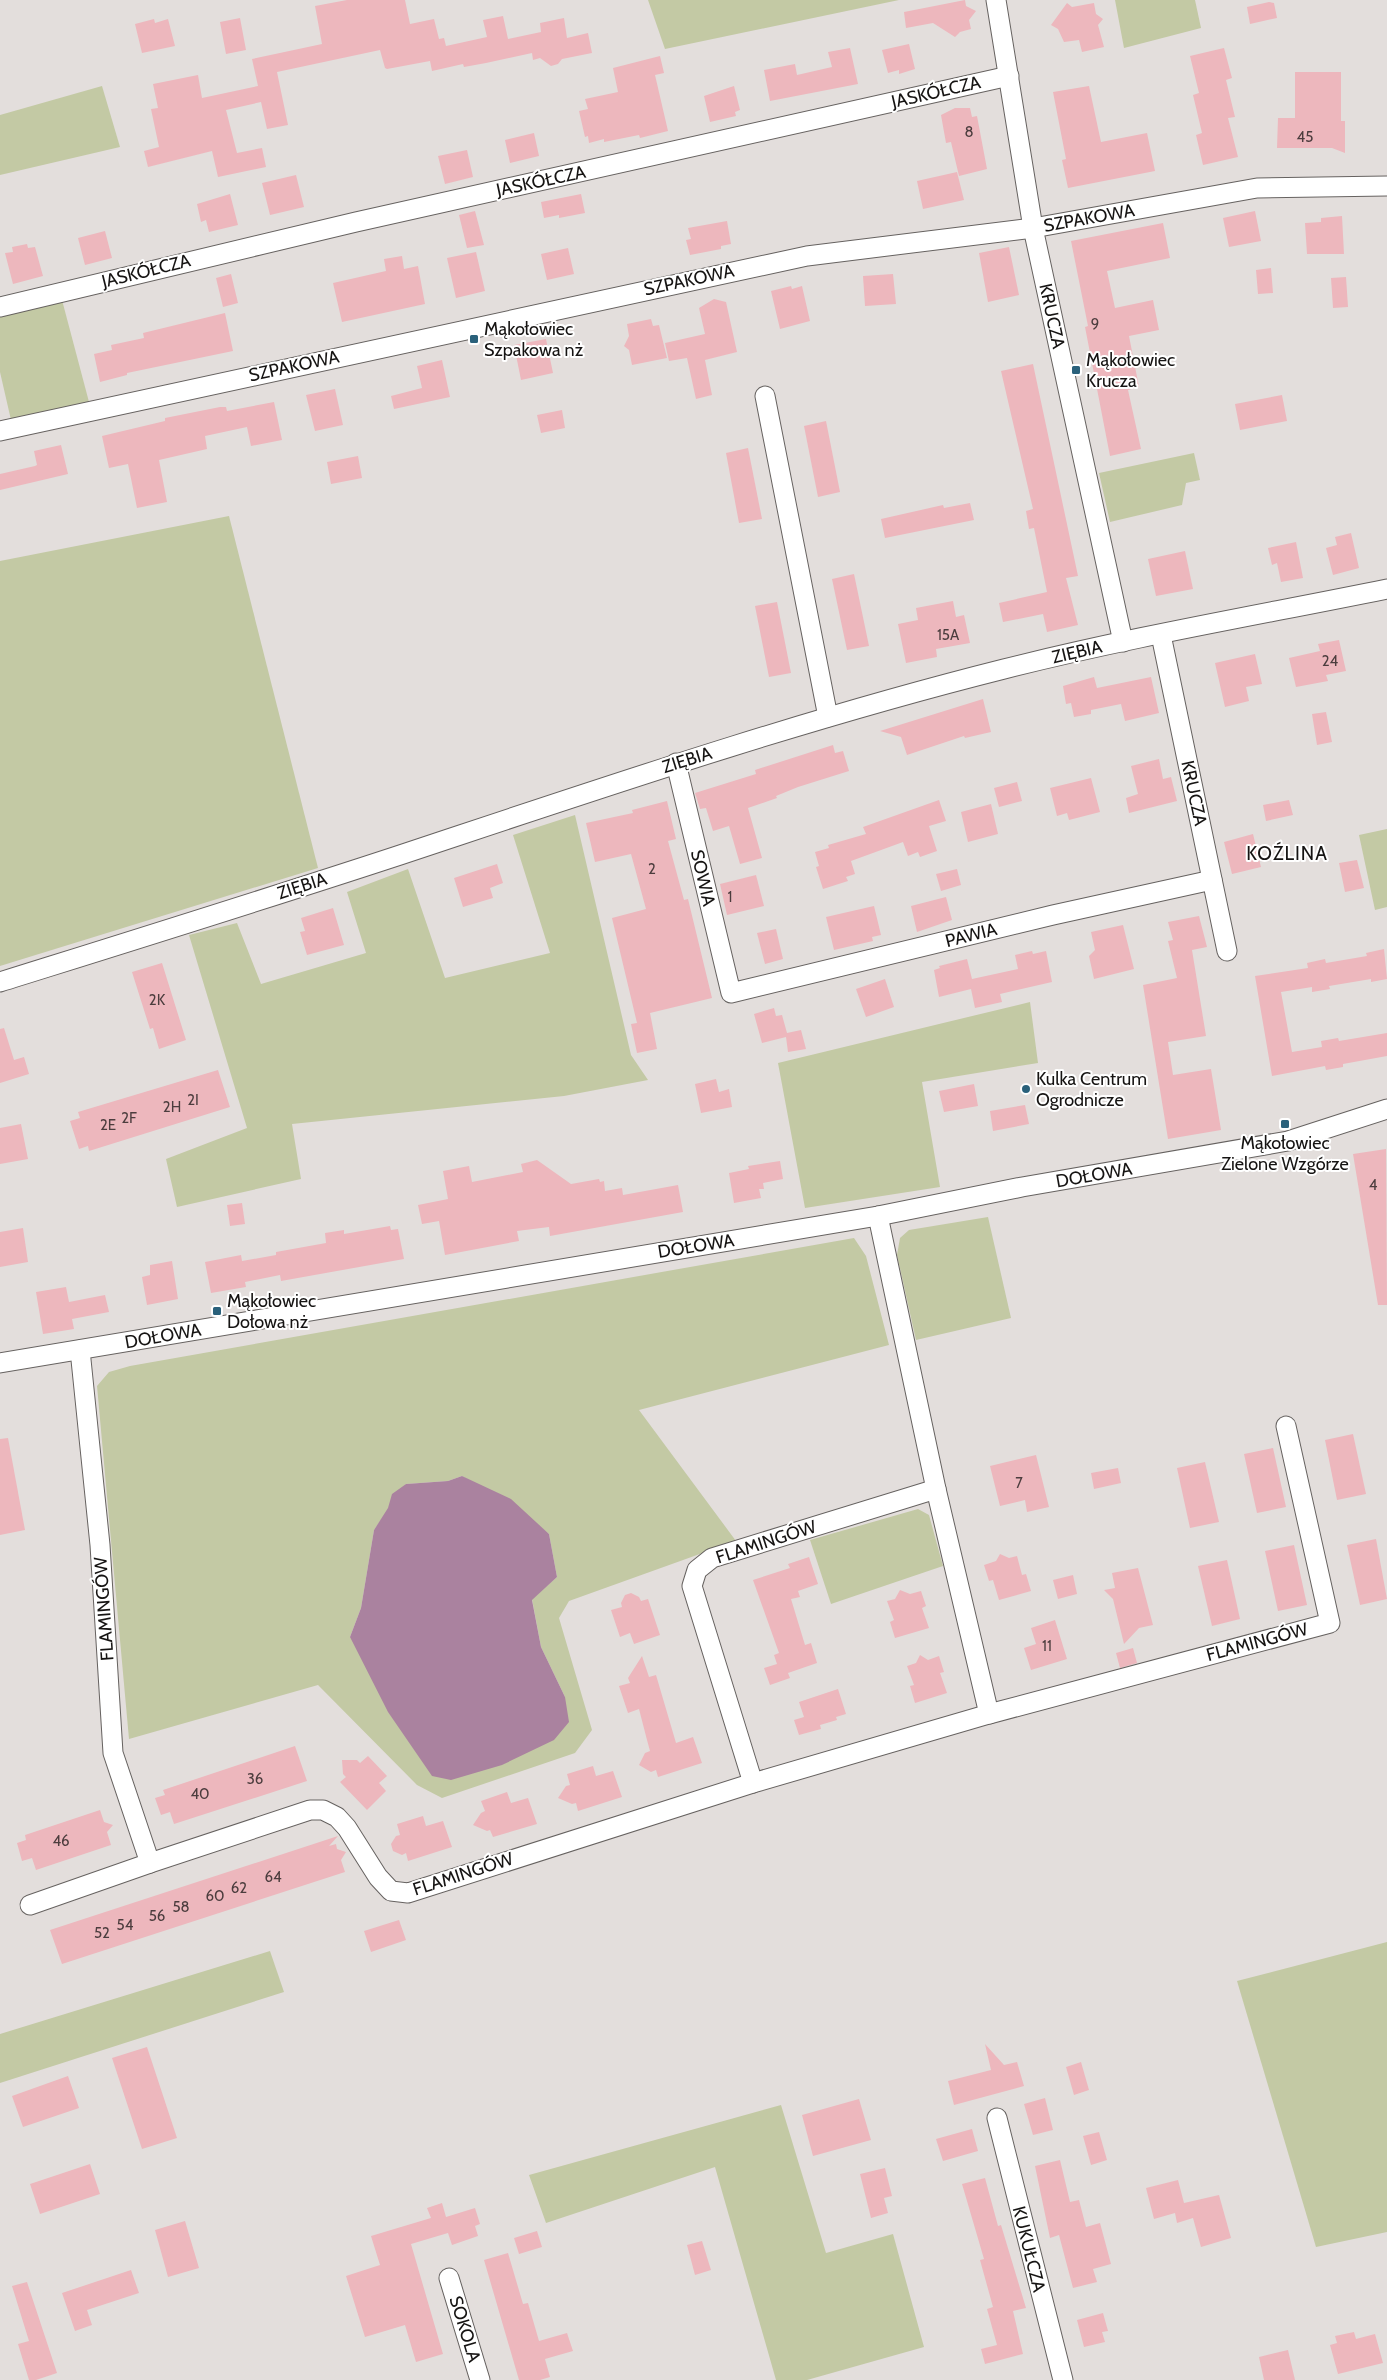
<svg xmlns="http://www.w3.org/2000/svg" width="1387" height="2380" font-family="Cabin,sans-serif">
<rect width="100%" height="100%" fill="#e3dedc"/>
<g fill="#c3c9a4" fill-rule="evenodd">
<polygon points="648,0 899,0 665,49"/>
<polygon points="1115,0 1195,0 1201,28 1124,48"/>
<polygon points="102,86 120,147 0,175 0,115"/>
<polygon points="62,300 89,402 11,420 0,372 0,315"/>
<polygon points="1194,453 1200,480 1186,483 1182,505 1110,522 1099,473"/>
<polygon points="229,516 318,868 0,966 0,561"/>
<polygon points="575,815 631,1055 648,1080 564,1096 292,1124 301,1179 177,1207 166,1159 247,1128 189,935 237,923 261,984 366,953 347,892 408,869 445,978 550,953 513,835"/>
<polygon points="1387,829 1387,907 1375,910 1359,835"/>
<polygon points="1030,1002 1038,1063 922,1082 940,1187 805,1208 778,1063"/>
<polygon points="988,1217 1011,1318 916,1340 897,1255 900,1238 909,1230"/>
<path d="M854 1238 866 1256 889 1345 639 1410 736 1541 569 1601 559 1618 592 1730 575 1753 442 1798 417 1785 318 1685 129 1739 97 1386 109 1372 130 1366ZM462 1476 529 1518 549 1534 557 1577 532 1599 541 1647 565 1697 350 1637 361 1608 374 1530 406 1484 448 1481Z"/>
<polygon points="918,1509 929,1515 943,1566 831,1604 810,1540"/>
<polygon points="1387,1942 1387,2232 1316,2247 1237,1981"/>
<polygon points="270,1951 284,1992 0,2083 0,2034"/>
<polygon points="781,2105 826,2253 893,2234 924,2347 807,2380 776,2380 715,2167 546,2223 529,2175"/>
</g>
<polygon fill="#aa829f" points="462,1476 511,1499 549,1534 557,1577 532,1600 541,1647 565,1697 569,1722 554,1740 502,1765 451,1780 432,1776 388,1712 350,1637 361,1608 374,1530 388,1508 392,1494 406,1484 448,1481"/>
<g fill="#edb7bd">
<polygon points="347,0 405,0 410,24 434,19 439,39 444,38 446,46 487,37 483,20 503,16 508,39 541,32 540,23 564,18 567,38 588,33 592,53 562,59 558,64 551,66 540,58 533,60 532,53 486,63 464,67 463,64 432,71 430,61 387,69 385,68 380,50 277,72 288,125 267,129 261,102 226,110 237,153 262,148 266,167 218,177 212,151 148,167 144,151 159,147 151,109 158,108 153,84 198,75 202,98 258,86 252,59 322,44 315,6"/>
<polygon points="965,0 966,6 976,11 969,20 971,29 960,32 955,37 933,23 906,28 904,12"/>
<polygon points="1269,2 1274,3 1277,18 1250,24 1247,7"/>
<polygon points="1067,3 1072,7 1094,3 1096,14 1103,19 1098,25 1104,47 1082,52 1079,40 1064,42 1058,29 1051,25"/>
<polygon points="240,18 246,50 226,54 220,22"/>
<polygon points="154,19 155,23 168,19 175,46 142,53 135,24"/>
<polygon points="909,44 915,69 899,74 899,70 888,73 882,50"/>
<polygon points="850,48 858,84 770,101 764,70 795,64 797,75 832,67 828,52"/>
<polygon points="1224,48 1232,78 1226,80 1235,117 1228,118 1238,157 1203,165 1196,135 1202,133 1193,95 1199,93 1190,56"/>
<polygon points="660,56 664,73 655,75 668,131 640,138 639,135 604,142 604,139 589,143 588,136 585,137 579,111 588,109 585,99 618,92 613,68"/>
<polygon points="1295,72 1341,72 1341,121 1345,121 1345,153 1332,148 1277,148 1278,118 1295,118"/>
<polygon points="734,86 740,110 735,112 736,116 710,122 704,96"/>
<polygon points="1089,86 1101,142 1147,133 1155,171 1068,188 1062,160 1066,159 1053,92"/>
<polygon points="955,108 970,108 972,117 977,116 987,169 959,176 951,142 946,143 941,115"/>
<polygon points="534,133 539,156 510,163 505,140"/>
<polygon points="467,150 473,177 445,184 438,156"/>
<polygon points="957,172 964,200 923,209 917,181"/>
<polygon points="296,175 304,207 270,215 262,183"/>
<polygon points="230,194 238,225 209,232 206,220 201,222 197,204"/>
<polygon points="581,194 585,213 559,218 559,215 544,218 541,202"/>
<polygon points="475,211 484,245 467,248 459,215"/>
<polygon points="1255,211 1261,241 1229,247 1223,218"/>
<polygon points="1342,216 1344,254 1307,254 1305,223 1321,222 1321,218"/>
<polygon points="727,221 731,244 721,246 721,249 690,255 686,240 691,239 688,228"/>
<polygon points="1163,223 1170,258 1107,271 1115,308 1153,300 1159,330 1129,336 1139,387 1128,390 1141,449 1110,456 1085,327 1088,326 1071,241"/>
<polygon points="105,231 112,258 85,265 78,238"/>
<polygon points="27,244 28,248 35,247 43,276 13,284 5,253 13,252 12,247"/>
<polygon points="1009,247 1019,295 988,302 979,253"/>
<polygon points="568,248 574,274 547,280 541,254"/>
<polygon points="476,252 485,291 456,298 447,258"/>
<polygon points="402,256 404,269 418,266 425,304 342,322 333,283 386,271 384,259"/>
<polygon points="1271,268 1273,293 1258,294 1256,270"/>
<polygon points="231,274 238,303 223,307 216,278"/>
<polygon points="893,274 896,304 865,306 863,276"/>
<polygon points="1346,277 1348,307 1333,308 1331,278"/>
<polygon points="791,286 792,289 802,286 810,321 780,329 771,291"/>
<polygon points="714,299 726,302 737,352 705,360 712,395 696,399 687,358 669,361 665,343 705,334 699,308"/>
<polygon points="225,313 233,351 127,373 127,375 100,382 94,354 112,350 111,345 144,338 143,333"/>
<polygon points="651,319 653,326 659,325 667,358 632,365 629,350 624,346 629,336 627,324"/>
<polygon points="546,339 553,373 521,380 514,345"/>
<polygon points="442,360 450,397 394,409 391,396 422,388 417,366"/>
<polygon points="1033,364 1078,576 1066,578 1078,625 1047,632 1043,614 1003,622 999,603 1047,592 1034,528 1029,529 1026,511 1033,509 1001,371"/>
<polygon points="335,389 343,425 315,431 306,395"/>
<polygon points="1282,395 1287,421 1240,430 1235,404"/>
<polygon points="274,402 282,440 251,446 247,427 205,436 207,449 159,460 167,502 137,508 128,464 109,468 102,436 165,421 165,418 220,407 226,407 227,411"/>
<polygon points="562,410 565,428 541,433 537,415"/>
<polygon points="826,421 840,492 818,497 804,426"/>
<polygon points="61,445 68,474 0,490 0,474 35,466 37,465 34,451"/>
<polygon points="748,448 762,519 739,523 726,453"/>
<polygon points="358,456 362,478 331,484 327,462"/>
<polygon points="970,503 974,520 885,538 881,519 943,505 944,508"/>
<polygon points="1351,533 1359,568 1333,575 1326,548 1337,545 1335,537"/>
<polygon points="1296,542 1303,578 1281,582 1277,563 1272,565 1268,548"/>
<polygon points="1185,551 1193,589 1156,596 1148,559"/>
<polygon points="854,574 869,646 847,650 832,579"/>
<polygon points="953,601 956,617 964,615 970,643 936,649 937,657 906,663 898,624 918,620 916,608"/>
<polygon points="777,602 791,673 769,677 755,606"/>
<polygon points="1339,640 1346,671 1326,675 1328,681 1296,687 1289,658 1320,651 1318,644"/>
<polygon points="1255,654 1262,684 1246,687 1249,701 1225,707 1215,663"/>
<polygon points="1094,677 1097,688 1151,677 1159,713 1125,721 1121,704 1091,710 1091,714 1074,717 1071,703 1066,704 1063,686"/>
<polygon points="983,699 991,732 965,738 964,736 907,755 901,737 880,731"/>
<polygon points="1326,712 1332,742 1317,745 1312,714"/>
<polygon points="833,745 835,753 843,751 849,771 798,787 776,796 777,798 748,808 762,858 740,864 729,826 713,831 706,808 700,809 695,793 756,774 755,770"/>
<polygon points="1159,759 1163,779 1171,777 1177,801 1129,813 1126,798 1138,794 1131,766"/>
<polygon points="1091,778 1100,812 1069,820 1067,813 1057,816 1050,788"/>
<polygon points="1017,782 1022,801 999,807 994,788"/>
<polygon points="939,800 946,821 929,826 937,851 920,857 918,852 908,856 903,842 851,861 855,874 846,877 848,881 823,889 816,867 819,866 815,852 829,848 828,845 866,834 863,827"/>
<polygon points="1289,800 1293,815 1266,821 1263,805"/>
<polygon points="667,801 676,839 668,841 684,900 688,899 712,998 650,1013 657,1049 637,1053 631,1024 637,1023 612,918 646,909 631,854 595,862 586,823 633,813 632,810"/>
<polygon points="991,804 998,834 968,842 961,812"/>
<polygon points="1253,834 1261,867 1232,874 1224,842"/>
<polygon points="1357,860 1364,888 1345,892 1339,863"/>
<polygon points="497,864 503,883 490,888 493,898 463,907 454,878"/>
<polygon points="957,869 961,885 941,891 936,874"/>
<polygon points="756,875 764,906 727,915 720,884"/>
<polygon points="946,897 952,920 917,932 911,906"/>
<polygon points="874,906 881,935 872,937 873,941 834,950 826,917"/>
<polygon points="333,908 344,945 307,955 300,932 305,931 301,918"/>
<polygon points="1199,916 1207,947 1192,950 1206,1036 1168,1042 1173,1075 1211,1069 1221,1130 1168,1139 1143,985 1177,978 1168,941 1173,940 1168,922"/>
<polygon points="1123,925 1134,969 1094,979 1089,956 1095,950 1091,932"/>
<polygon points="776,929 783,959 765,964 757,933"/>
<polygon points="1384,949 1387,979 1371,982 1371,979 1329,986 1330,989 1312,992 1312,987 1281,992 1292,1052 1322,1047 1321,1041 1338,1038 1339,1041 1387,1033 1387,1056 1343,1064 1343,1067 1326,1070 1325,1066 1272,1076 1255,976 1308,968 1307,963 1325,959 1326,963 1367,956 1366,953"/>
<polygon points="1032,951 1033,954 1046,951 1052,982 1000,994 1002,1002 975,1008 971,989 939,997 934,970 940,968 939,966 967,959 972,979 1018,969 1015,955"/>
<polygon points="162,963 186,1040 159,1049 153,1028 150,1029 132,972"/>
<polygon points="885,979 894,1007 866,1017 856,989"/>
<polygon points="774,1008 776,1016 782,1015 787,1033 801,1030 806,1049 788,1052 786,1037 762,1043 754,1014"/>
<polygon points="4,1028 14,1060 24,1057 29,1074 0,1083 0,1029"/>
<polygon points="218,1070 230,1107 89,1151 88,1146 79,1149 70,1121 80,1118 78,1112"/>
<polygon points="716,1079 719,1092 729,1089 732,1107 701,1113 695,1084"/>
<polygon points="974,1084 978,1106 944,1112 939,1091"/>
<polygon points="1025,1105 1029,1124 993,1131 990,1111"/>
<polygon points="21,1124 28,1159 0,1164 0,1128"/>
<polygon points="1386,1149 1387,1305 1378,1305 1353,1154"/>
<polygon points="537,1160 571,1184 599,1179 600,1182 604,1181 605,1191 622,1188 623,1195 678,1185 683,1212 550,1236 549,1227 517,1231 519,1241 445,1255 439,1221 422,1224 418,1205 448,1199 443,1171 469,1166 472,1182 523,1172 521,1164"/>
<polygon points="780,1161 783,1179 763,1183 764,1189 759,1189 761,1198 734,1203 729,1173 749,1169 748,1166"/>
<polygon points="242,1203 245,1224 230,1226 227,1205"/>
<polygon points="390,1226 391,1230 398,1229 404,1259 281,1281 280,1275 245,1282 246,1287 211,1293 205,1262 241,1255 242,1261 276,1255 276,1252 326,1243 325,1233 344,1230 344,1234"/>
<polygon points="23,1228 28,1262 0,1267 0,1232"/>
<polygon points="172,1261 178,1299 147,1305 142,1277 150,1275 150,1265"/>
<polygon points="66,1287 69,1302 105,1295 109,1312 72,1319 74,1329 43,1334 36,1292"/>
<polygon points="1353,1434 1366,1494 1337,1500 1325,1440"/>
<polygon points="8,1438 25,1530 0,1535 0,1439"/>
<polygon points="1273,1448 1286,1507 1257,1513 1244,1454"/>
<polygon points="1036,1455 1049,1507 1027,1512 1025,1500 1000,1506 990,1466"/>
<polygon points="1205,1462 1219,1522 1190,1528 1177,1468"/>
<polygon points="1118,1468 1121,1483 1094,1489 1091,1473"/>
<polygon points="1376,1539 1387,1599 1360,1605 1347,1545"/>
<polygon points="1294,1545 1307,1605 1278,1611 1265,1551"/>
<polygon points="1000,1554 1009,1558 1017,1556 1022,1575 1026,1574 1031,1591 999,1600 993,1580 989,1581 984,1565 996,1561"/>
<polygon points="809,1557 818,1584 798,1591 800,1597 791,1599 805,1645 811,1643 817,1663 788,1673 790,1678 770,1685 764,1668 777,1664 774,1655 779,1653 753,1580 790,1568 788,1564"/>
<polygon points="1227,1560 1240,1619 1212,1626 1198,1566"/>
<polygon points="1138,1568 1153,1625 1139,1628 1124,1644 1113,1599 1104,1590 1115,1588 1112,1573"/>
<polygon points="1073,1575 1077,1594 1058,1599 1053,1580"/>
<polygon points="900,1590 910,1594 921,1591 926,1606 922,1608 929,1628 895,1638 890,1622 894,1620 887,1601 895,1599"/>
<polygon points="631,1593 639,1597 641,1601 648,1599 660,1635 634,1644 630,1633 620,1637 611,1610 622,1607 621,1603 625,1595"/>
<polygon points="1055,1620 1067,1659 1031,1670 1024,1648 1036,1644 1031,1628"/>
<polygon points="1133,1648 1137,1663 1120,1668 1116,1653"/>
<polygon points="920,1655 928,1660 939,1656 944,1672 940,1673 947,1693 915,1703 910,1686 914,1685 907,1666 916,1663"/>
<polygon points="642,1656 649,1677 656,1675 676,1743 693,1737 702,1763 658,1777 656,1770 651,1772 639,1765 645,1753 650,1751 647,1740 639,1709 628,1713 619,1686 630,1683 628,1678"/>
<polygon points="838,1689 846,1714 836,1717 837,1720 820,1725 821,1729 799,1735 794,1720 804,1717 799,1702"/>
<polygon points="295,1746 307,1781 174,1824 170,1812 161,1815 155,1798 165,1795 163,1790"/>
<polygon points="368,1756 387,1776 379,1783 386,1791 367,1810 340,1782 346,1777 343,1774 342,1760 357,1760 360,1763"/>
<polygon points="593,1766 596,1776 613,1771 622,1797 578,1811 576,1803 572,1804 558,1798 566,1786 570,1785 567,1774"/>
<polygon points="507,1792 511,1803 528,1798 537,1824 493,1837 490,1830 487,1831 473,1825 481,1813 485,1811 481,1801"/>
<polygon points="100,1810 104,1822 113,1825 107,1832 111,1845 36,1870 32,1858 22,1861 17,1843 26,1840 25,1835"/>
<polygon points="423,1816 426,1826 443,1821 452,1847 408,1861 406,1853 402,1855 393,1851 391,1844 396,1836 400,1835 397,1824"/>
<polygon points="338,1836 329,1846 336,1844 337,1849 346,1852 341,1860 345,1872 62,1964 50,1930"/>
<polygon points="399,1920 406,1940 371,1952 364,1931"/>
<polygon points="985,2044 1004,2065 1017,2062 1024,2086 954,2105 948,2081 991,2070"/>
<polygon points="147,2047 177,2138 142,2149 112,2058"/>
<polygon points="1081,2062 1089,2090 1074,2095 1066,2067"/>
<polygon points="68,2076 79,2108 23,2127 12,2096"/>
<polygon points="1045,2098 1053,2130 1033,2135 1024,2104"/>
<polygon points="859,2099 871,2140 813,2156 802,2115"/>
<polygon points="972,2129 978,2151 943,2161 936,2139"/>
<polygon points="1099,2132 1107,2160 1091,2165 1083,2136"/>
<polygon points="1060,2160 1070,2202 1079,2200 1086,2227 1100,2223 1111,2264 1093,2269 1097,2282 1073,2288 1059,2235 1050,2238 1035,2166"/>
<polygon points="90,2164 100,2194 40,2214 30,2184"/>
<polygon points="885,2168 892,2196 884,2198 888,2213 871,2218 860,2174"/>
<polygon points="985,2178 998,2226 1001,2225 1026,2308 1013,2311 1023,2354 985,2364 981,2349 997,2345 987,2309 993,2307 980,2260 984,2259 962,2184"/>
<polygon points="1178,2180 1184,2203 1219,2195 1231,2238 1201,2247 1193,2218 1177,2223 1175,2213 1154,2219 1146,2188"/>
<polygon points="442,2203 446,2217 475,2208 480,2224 475,2226 478,2236 452,2245 448,2233 411,2244 443,2354 416,2362 405,2325 365,2337 346,2276 380,2265 371,2236 431,2218 427,2208"/>
<polygon points="185,2221 199,2268 168,2277 155,2230"/>
<polygon points="537,2231 542,2247 519,2254 514,2238"/>
<polygon points="702,2241 711,2270 695,2275 687,2245"/>
<polygon points="508,2253 523,2304 528,2303 539,2341 567,2333 573,2351 545,2359 550,2377 540,2380 519,2380 484,2260"/>
<polygon points="131,2270 139,2293 87,2310 92,2325 75,2331 62,2293"/>
<polygon points="27,2282 57,2373 36,2380 29,2380 18,2344 29,2341 12,2286"/>
<polygon points="1103,2313 1108,2331 1102,2332 1105,2342 1084,2347 1077,2320"/>
<polygon points="1354,2332 1356,2339 1375,2334 1383,2363 1338,2374 1330,2345 1337,2343 1335,2336"/>
<polygon points="1288,2350 1295,2380 1264,2380 1259,2357"/>
</g>
<g fill="none" stroke-linecap="round" stroke-linejoin="round">
<defs>
<g id="street">
<polyline points="996,0 1033,228 1123,642"/>
<polyline points="0,307 356,222 1009,76"/>
<polyline points="765,396 828,717"/>
<polyline points="0,431 807,256 1033,228 1257,188 1387,186"/>
<polyline points="1161,635 1227,951"/>
<polyline points="676,763 731,993 1053,915 1212,880"/>
<path d="M0 982C131 941 263 900 394 857 596 790 797 721 1004 669 1130 637 1259 615 1387 589"/>
<polyline points="878,1216 936,1489 989,1714"/>
<polyline points="80,1350 100,1545 113,1753 150,1863 310,1810 323,1810 337,1817 347,1828 378,1877 391,1891 408,1893 753,1783 989,1714 1330,1623 1286,1426"/>
<polyline points="0,1363 878,1216 1022,1187 1288,1141 1387,1109"/>
<polyline points="753,1783 692,1586 697,1570 712,1558 936,1489"/>
<polyline points="30,1905 150,1863"/>
<polyline points="997,2118 1063,2380"/>
<polyline points="449,2278 480,2380"/>
</g>
</defs>
<use href="#street" stroke="#666260" stroke-width="21"/>
<use href="#street" stroke="#fff" stroke-width="19"/>
</g>
<g fill="#2a617b" stroke="#fff" stroke-width="2">
<rect x="469" y="334" width="10" height="10" rx="2.5"/>
<rect x="1071" y="365" width="10" height="10" rx="2.5"/>
<circle cx="1026" cy="1089" r="5"/>
<rect x="1280" y="1119" width="10" height="10" rx="2.5"/>
<rect x="212" y="1306" width="10" height="10" rx="2.5"/>
</g>
<g text-anchor="middle" stroke-width="4" stroke-linejoin="round" paint-order="stroke">
<g font-size="15" fill="#4c3d3e">
<text x="969" y="137">8</text>
<text x="1305" y="142">45</text>
<text x="1095" y="329">9</text>
<text x="948" y="640">15A</text>
<text x="1330" y="666">24</text>
<text x="652" y="874">2</text>
<text x="730" y="902">1</text>
<text x="157" y="1005">2K</text>
<text x="193" y="1105">2I</text>
<text x="172" y="1112">2H</text>
<text x="129" y="1123">2F</text>
<text x="108" y="1130">2E</text>
<text x="1373" y="1190">4</text>
<text x="1019" y="1488">7</text>
<text x="1047" y="1651">11</text>
<text x="255" y="1784">36</text>
<text x="200" y="1799">40</text>
<text x="61" y="1846">46</text>
<text x="273" y="1882">64</text>
<text x="239" y="1893">62</text>
<text x="215" y="1901">60</text>
<text x="181" y="1912">58</text>
<text x="157" y="1921">56</text>
<text x="125" y="1930">54</text>
<text x="102" y="1938">52</text>
</g>
<g font-size="18" fill="#161413" stroke="#fff">
<text transform="translate(936 92) rotate(-13)" y="6">JASKÓŁCZA</text>
<text transform="translate(541 181) rotate(-12)" y="6">JASKÓŁCZA</text>
<text transform="translate(1089 218) rotate(-10)" y="6">SZPAKOWA</text>
<text transform="translate(146 271) rotate(-14)" y="6">JASKÓŁCZA</text>
<text transform="translate(689 280) rotate(-12)" y="6">SZPAKOWA</text>
<text transform="translate(1052 316) rotate(78)" y="6">KRUCZA</text>
<text transform="translate(294 366) rotate(-12)" y="6">SZPAKOWA</text>
<text transform="translate(1077 652) rotate(-13)" y="6">ZIĘBIA</text>
<text transform="translate(687 760) rotate(-17)" y="6">ZIĘBIA</text>
<text transform="translate(1194 793) rotate(78)" y="6">KRUCZA</text>
<text transform="translate(703 878) rotate(77)" y="6">SOWIA</text>
<text transform="translate(302 886) rotate(-18)" y="6">ZIĘBIA</text>
<text transform="translate(971 935) rotate(-14)" y="6">PAWIA</text>
<text transform="translate(1094 1175) rotate(-10)" y="6">DOŁOWA</text>
<text transform="translate(696 1246) rotate(-9)" y="6">DOŁOWA</text>
<text transform="translate(163 1336) rotate(-10)" y="6">DOŁOWA</text>
<text transform="translate(766 1542) rotate(-18)" y="6">FLAMINGÓW</text>
<text transform="translate(104 1609) rotate(-94)" y="6">FLAMINGÓW</text>
<text transform="translate(1257 1642) rotate(-15)" y="6">FLAMINGÓW</text>
<text transform="translate(463 1874) rotate(-18)" y="6">FLAMINGÓW</text>
<text transform="translate(1029 2249) rotate(76)" y="6">KUKUŁCZA</text>
<text transform="translate(465 2329) rotate(73)" y="6">SOKOLA</text>
</g>
<g font-size="18" fill="#161413" stroke="#fff" text-anchor="start">
<text x="484" y="335">Mąkołowiec<tspan x="484" dy="21">Szpakowa nż</tspan></text>
<text x="1086" y="366">Mąkołowiec<tspan x="1086" dy="21">Krucza</tspan></text>
<text x="1036" y="1085">Kulka Centrum<tspan x="1036" dy="21">Ogrodnicze</tspan></text>
<text x="1285" y="1149" text-anchor="middle">Mąkołowiec<tspan x="1285" dy="21">Zielone Wzgórze</tspan></text>
<text x="227" y="1307">Mąkołowiec<tspan x="227" dy="21">Dołowa nż</tspan></text>
</g>
<g font-size="19" letter-spacing="1" fill="#161413" stroke="#fff">
<text x="1287" y="860">KOŹLINA</text>
</g>
</g>
</svg>
